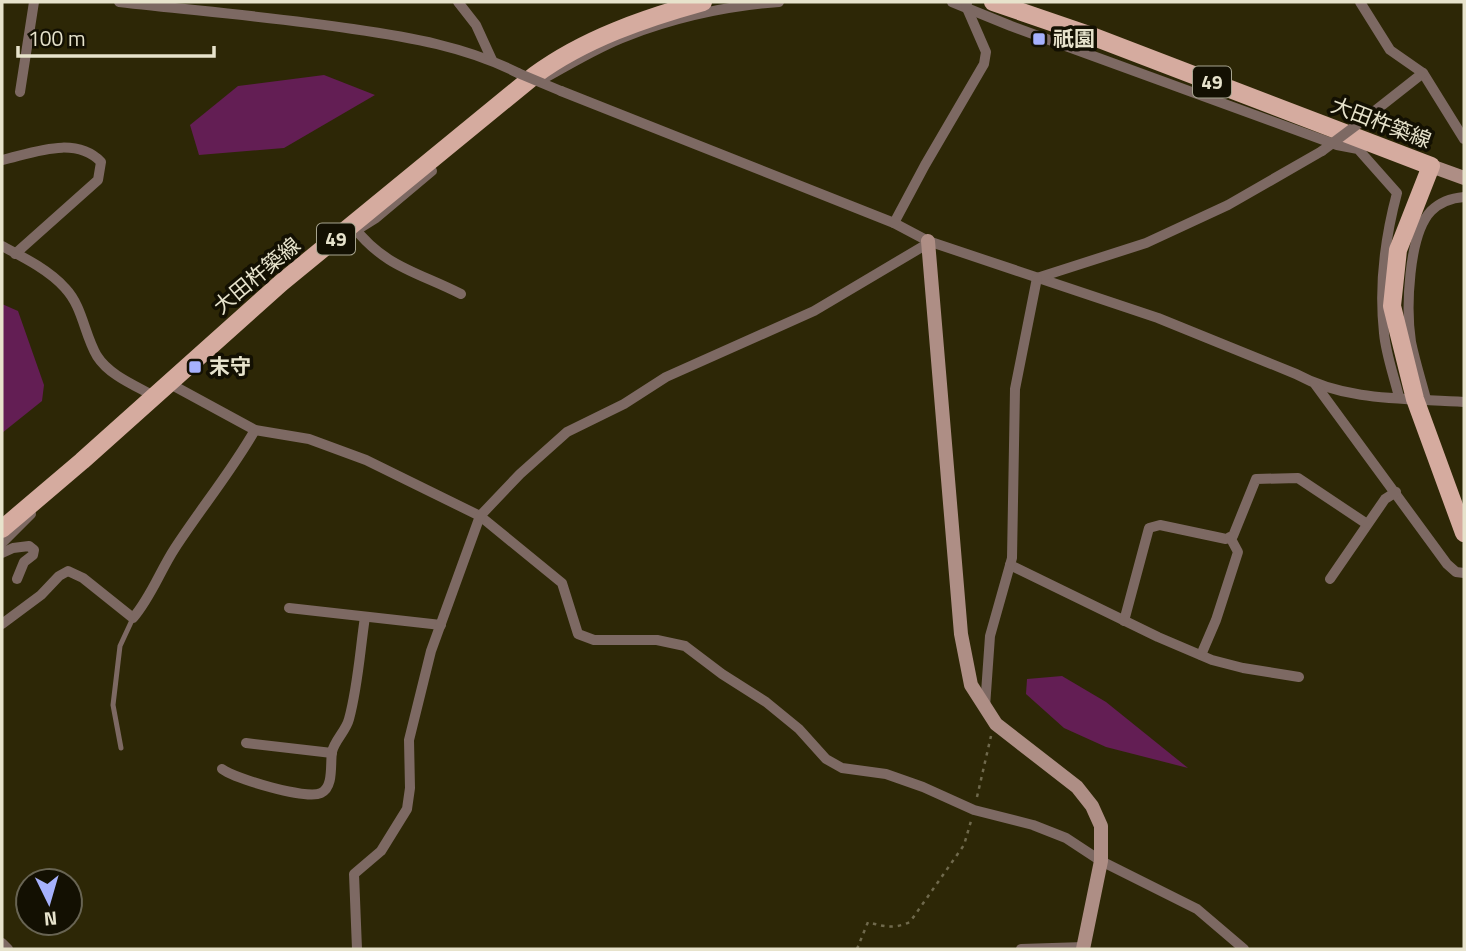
<svg xmlns="http://www.w3.org/2000/svg" width="1466" height="951" font-family="'Titillium Web','Noto Sans JP',sans-serif">
<rect width="100%" height="100%" fill="#2d2706"/>
<g fill="#631e54">
<polygon points="324,75 375,95 284,148 199,155 190,125 238,86"/>
<polygon points="2,304 18,311 44,385 42,401 2,433"/>
<polygon points="1062,676 1106,702 1188,768 1106,747 1064,728 1026,694 1027,679"/>
</g>
<g fill="none" stroke-linecap="round" stroke-linejoin="round">
<g stroke="#6f694c" stroke-width="2.5" stroke-dasharray="3.5 5" stroke-linecap="butt">
<polyline points="977,797 991,736"/>
<path d="M857 949 868 922C885 927 894 929 910 922L964 845 971 821"/>
</g>
<polyline stroke="#7d6963" stroke-width="5" points="121,748 113,705 120,646 133,618"/>
<g stroke="#7d6963" stroke-width="10">
<path d="M119 2C197 11 275 17 353 29 409 37 467 47 518 73"/>
<polyline points="458,2 476,25 492,60"/>
<path d="M952 2 1011 26 1337 145 1358 149 1397 193C1385 238 1379 287 1384 333 1386 355 1394 376 1399 397"/>
<polyline points="1360,2 1390,50 1423,73 1464,139"/>
<path d="M541 80C569 65 597 47 627 36 676 17 726 6 779 2"/>
<path d="M561 91 894 223 928 241 1158 318 1296 374C1347 402 1408 398 1464 402"/>
<polyline points="20,92 34,2"/>
<polyline points="1362,121 1423,73"/>
<path d="M2 160C33 153 75 135 101 162L98 180 15 254"/>
<polyline points="894,223 925,165 984,64 986,52 966,6 967,3"/>
<path d="M353 226C384 267 418 272 461 294"/>
<polyline points="360,228 376,218 432,171"/>
<path d="M2 246C23 257 49 270 65 288 83 307 84 334 97 356 109 375 134 385 154 396"/>
<polyline points="1037,278 1146,243 1228,205 1322,151"/>
<polyline points="1315,384 1447,564 1456,572 1464,573"/>
<polyline points="167,386 174,386 255,430 309,439 366,460 480,516 562,583 578,634 594,640 657,640 685,646 722,674 766,702 799,729 826,759 842,768 886,774 923,787 974,810 1033,825 1066,838 1101,861 1197,909 1244,949"/>
<path d="M1426 399C1421 380 1415 361 1411 342 1406 310 1408 235 1431 211 1440 202 1452 198 1464 197"/>
<polyline points="2,543 31,514"/>
<polyline points="2,553 13,548 29,546 34,550 33,555 24,562 17,579"/>
<polyline points="1010,565 1158,637 1212,660 1243,668 1299,677"/>
<polyline points="1330,579 1385,499 1396,492"/>
<polyline points="289,608 441,625"/>
<polyline points="1124,621 1149,528 1160,525 1226,539 1233,536 1256,479 1298,478 1367,524"/>
<path d="M2 624 41 595 59 576 68 571 83 578 133 618C151 597 160 571 175 548 201 508 231 472 255 430"/>
<polyline points="1201,655 1216,620 1238,552 1230,537"/>
<polyline points="985,707 990,636 1012,558 1015,389 1037,278"/>
<polyline points="246,743 332,753"/>
<path d="M222 769C236 779 306 800 321 793 334 787 330 764 332 752 334 741 346 731 349 719 358 686 360 650 365 617"/>
<polyline points="2,943 8,949"/>
<polyline points="357,949 354,874 381,851 407,809 410,788 409,740 431,651 480,516 520,474 567,432 624,404 666,377 814,311 927,244"/>
<polyline points="1021,949 1084,947"/>
</g>
<g stroke="#ae8e85" stroke-width="14">
<polyline points="1431,166 1464,178"/>
<polyline points="928,241 961,634 971,685 996,724 1077,787 1092,806 1101,826 1101,861 1083,949"/>
</g>
<g stroke="#d5ab9f" stroke-width="18">
<polyline points="993,2 1089,35 1431,166 1398,250 1392,306 1415,399 1464,533"/>
<path d="M2 529 82 461 281 283 535 75C584 39 645 18 703 2"/>
</g>
<g stroke="#7d6963" stroke-width="10">
<polyline points="518,73 561,91"/>
<polyline points="1322,151 1362,121"/>
</g>
</g>
<g fill="#a6b1fc" stroke="#131002" stroke-width="2.5">
<rect x="1032" y="32" width="14" height="14" rx="3.5"/>
<rect x="188" y="360" width="14" height="14" rx="3.5"/>
</g>
<g text-anchor="middle" stroke-width="7" stroke-linejoin="round" paint-order="stroke">
<g fill="#131002" stroke="#a7a48f" stroke-width="2">
<rect x="1193" y="66.5" width="38" height="31" rx="5"/>
<rect x="317" y="223.5" width="38" height="31" rx="5"/>
</g>
<g font-size="19" font-weight="bold" fill="#e7e3cc">
<text x="1212" y="89">49</text>
<text x="336" y="246">49</text>
</g>
<g font-size="21" font-weight="bold" fill="#e7e3cc" stroke="#131002" text-anchor="start">
<text x="1053" y="46">祇園</text>
<text x="209" y="374">末守</text>
</g>
<g font-size="21" fill="#e7e3cc" stroke="#131002">
<text transform="translate(1381 123) rotate(21)" y="7">大田杵築線</text>
<text transform="translate(257 276) rotate(-40)" y="7">大田杵築線</text>
</g>
</g>
<rect width="1466" height="951" fill="none" stroke="#e7e3cc" stroke-width="7"/>
<g transform="translate(49 902) rotate(175)"><circle r="33" fill="#131002" stroke="#686453" stroke-width="2"/>
<path d="M0-5L12 26L0 18L-12 26Z" fill="#a6b1fc"/>
<text y="-10" font-size="19" font-weight="bold" text-anchor="middle" fill="#e7e3cc">N</text>
</g>
<path d="M18 46v10h196v-10" fill="none" stroke="#e7e3cc" stroke-width="3.5"/>
<text x="28" y="46" font-size="21" fill="#e7e3cc" stroke="#131002" stroke-width="5" paint-order="stroke">100 m</text>
</svg>
